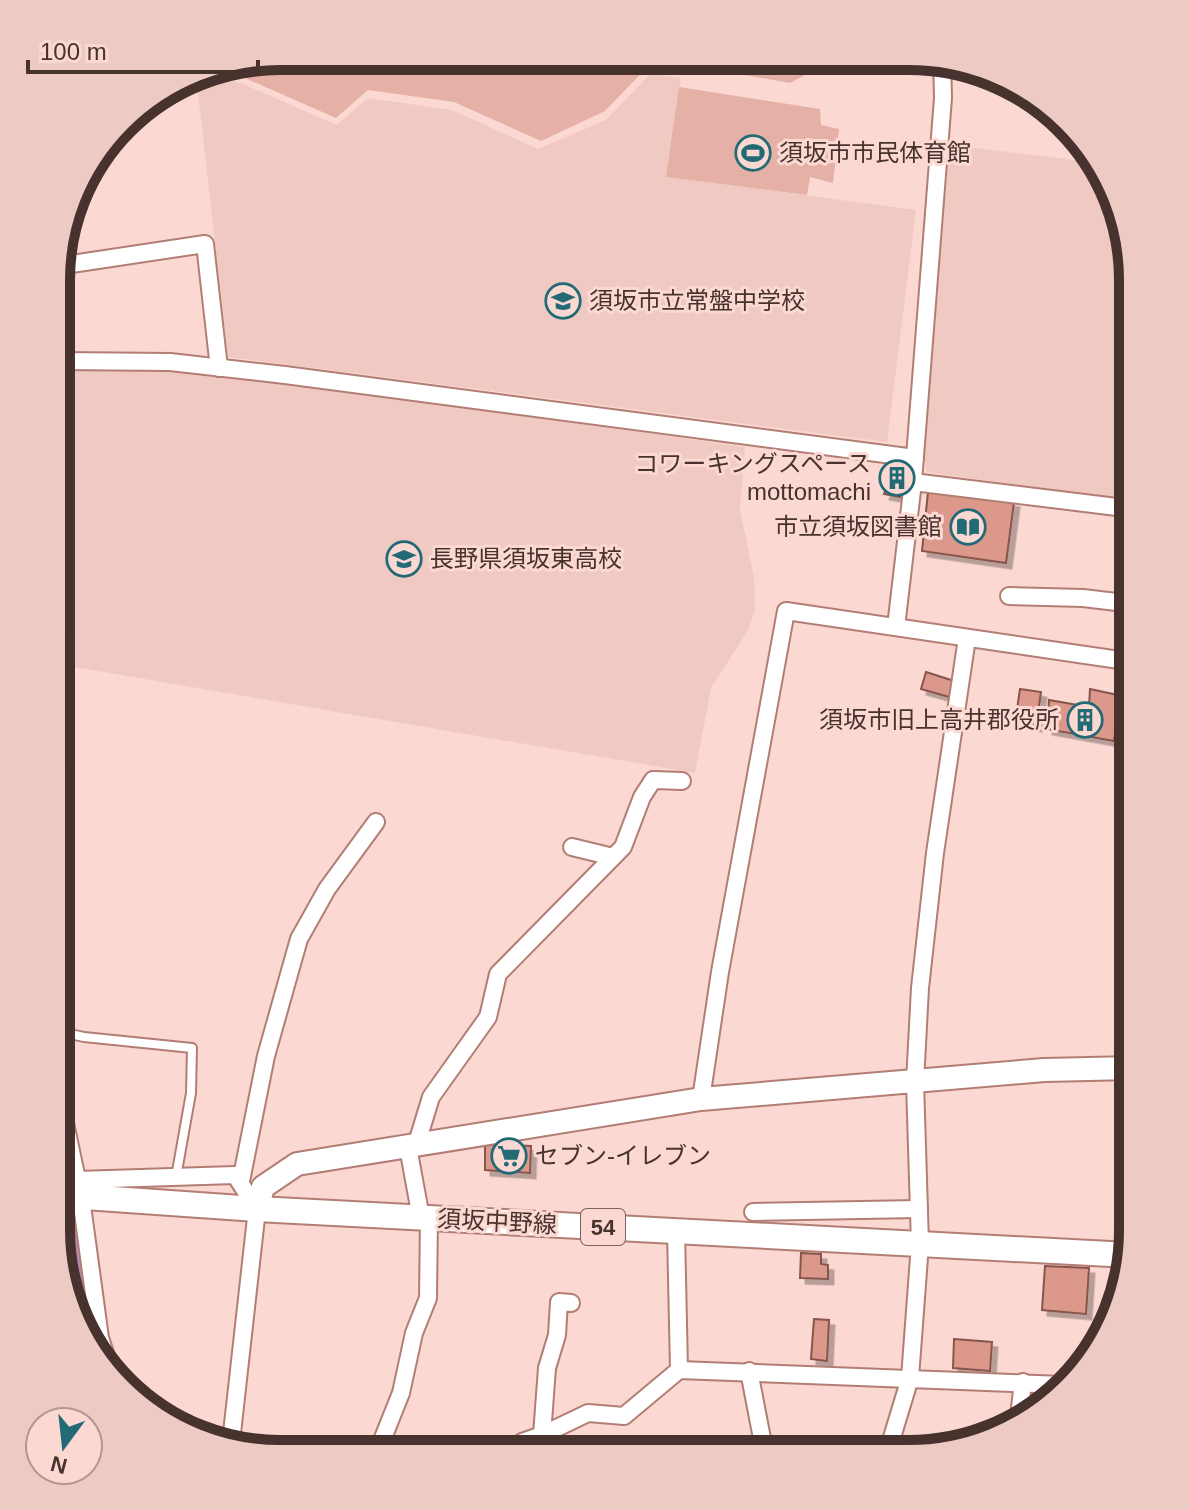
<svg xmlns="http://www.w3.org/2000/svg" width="1189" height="1510" font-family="Helvetica,'Noto Sans JP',sans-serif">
<defs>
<filter id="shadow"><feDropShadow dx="5.5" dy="5.5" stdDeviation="0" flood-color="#0004"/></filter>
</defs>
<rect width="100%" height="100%" fill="#fbd8d1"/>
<g fill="#f0c9c2">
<polygon points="202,71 243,84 337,125 368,98 452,110 538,149 606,120 651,73 681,78 667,177 916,210 887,442 228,357 196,75"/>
<polygon points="950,145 1098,163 1103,168 1133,279 1133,452 1124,500 926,472 923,430"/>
<polygon points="58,367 217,373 745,447 740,509 754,578 755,610 747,632 711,688 695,773 57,664"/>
</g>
<g fill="#e5b1a7">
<polygon points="280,56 837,58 790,83 655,59 605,111 541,141 454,102 368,90 336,118 247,79 241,62"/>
<polygon points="679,87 820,109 821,125 839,129 833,183 810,177 807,195 666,177"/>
</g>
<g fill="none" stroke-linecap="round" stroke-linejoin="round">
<polyline stroke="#ba88b4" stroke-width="28" points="56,1148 89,1345"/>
</g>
<g fill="#dd988c" stroke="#86554c" stroke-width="2" filter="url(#shadow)">
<polygon points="900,460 904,461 900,497 884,494"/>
<polygon points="928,492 1014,502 1006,563 922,551"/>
<polygon points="926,672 954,681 949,697 921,689"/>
<polygon points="1020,689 1041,692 1036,726 1015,723"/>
<polygon points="1090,689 1118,695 1115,712 1123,713 1122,728 1116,727 1114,741 1047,729 1049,700 1089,707"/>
<polygon points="485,1144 531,1146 530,1173 485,1170"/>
<polygon points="801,1253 821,1254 821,1264 828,1265 828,1279 800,1278"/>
<polygon points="1045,1266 1089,1268 1086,1314 1042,1310"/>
<polygon points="814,1319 829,1320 827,1361 811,1359"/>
<polygon points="954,1339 992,1342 990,1371 953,1368"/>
</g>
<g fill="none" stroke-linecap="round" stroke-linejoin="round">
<defs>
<polyline id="lane" points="56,1031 84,1037 192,1048 191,1093 176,1177"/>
<g id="street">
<polyline points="58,266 205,244 219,368"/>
<polyline points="58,361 170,362 285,375 915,458"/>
<polyline points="913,482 1133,509"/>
<polyline points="1009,596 1083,598 1133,604"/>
<polyline points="896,627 913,482 943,98 942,59"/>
<polyline points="572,847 613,857"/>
<polyline points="56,1081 81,1198 100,1338 110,1368"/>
<polyline points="701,1099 720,972 786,611 1133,662"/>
<polyline points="416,1146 431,1097 488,1017 498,974 623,847 642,797 653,780 682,781"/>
<polyline points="408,1147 421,1218"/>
<polyline points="77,1180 235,1175 257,1209 231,1442"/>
<polyline points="241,1181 266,1056 299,939 327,889 376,822"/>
<polyline points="753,1212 919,1209"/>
<polyline points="56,1222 59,1241"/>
<polyline points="676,1231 679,1370"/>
<polyline points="749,1371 765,1454"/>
<polyline points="1018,1425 1023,1382"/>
<polyline points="377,1453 401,1393 414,1333 428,1298 429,1218"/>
<polyline points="515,1454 522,1442 542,1435 547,1368 557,1335 559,1302 571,1303"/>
<polyline points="538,1454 542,1435 588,1413 624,1416 679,1370 1063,1385"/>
<polyline points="887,1454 910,1378 920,1244 915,1082 920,988 935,853 967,638"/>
</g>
<polyline id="secondary" points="257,1209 263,1187 297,1164 701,1099 1044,1070 1133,1068"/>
<polyline id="primary" points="56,1195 257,1209 1129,1255"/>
</defs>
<use href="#lane" stroke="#b27e74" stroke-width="12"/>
<use href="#street" stroke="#b27e74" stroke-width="20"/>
<use href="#secondary" stroke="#b27e74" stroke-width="26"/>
<use href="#primary" stroke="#b27e74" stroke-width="28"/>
<use href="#lane" stroke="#fff" stroke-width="8"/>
<use href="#street" stroke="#fff" stroke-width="16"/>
<use href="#secondary" stroke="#fff" stroke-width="22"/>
<use href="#primary" stroke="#fff" stroke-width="24"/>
</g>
<defs>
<symbol id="stadium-ring" viewBox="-11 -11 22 22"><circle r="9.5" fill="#fbd8d1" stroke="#216a76" stroke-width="1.5"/><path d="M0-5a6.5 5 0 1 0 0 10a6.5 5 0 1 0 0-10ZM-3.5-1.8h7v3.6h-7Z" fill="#216a76"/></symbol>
<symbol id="school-ring" viewBox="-11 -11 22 22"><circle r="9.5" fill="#fbd8d1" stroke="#216a76" stroke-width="1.5"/><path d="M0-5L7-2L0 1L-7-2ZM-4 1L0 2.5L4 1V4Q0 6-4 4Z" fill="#216a76"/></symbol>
<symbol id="building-ring" viewBox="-11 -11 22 22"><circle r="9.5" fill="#fbd8d1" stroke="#216a76" stroke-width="1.5"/><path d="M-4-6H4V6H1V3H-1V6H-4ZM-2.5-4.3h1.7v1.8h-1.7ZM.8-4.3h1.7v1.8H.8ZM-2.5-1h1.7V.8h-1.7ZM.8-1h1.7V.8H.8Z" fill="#216a76"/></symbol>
<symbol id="library-ring" viewBox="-11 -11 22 22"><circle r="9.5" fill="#fbd8d1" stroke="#216a76" stroke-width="1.5"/><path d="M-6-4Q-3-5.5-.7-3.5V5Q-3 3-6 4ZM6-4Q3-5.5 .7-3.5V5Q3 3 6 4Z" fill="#216a76"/></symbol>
<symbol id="supermarket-ring" viewBox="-11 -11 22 22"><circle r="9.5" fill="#fbd8d1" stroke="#216a76" stroke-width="1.5"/><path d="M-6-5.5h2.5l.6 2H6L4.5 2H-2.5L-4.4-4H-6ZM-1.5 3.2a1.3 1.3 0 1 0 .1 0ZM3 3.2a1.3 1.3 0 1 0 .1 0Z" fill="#216a76"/></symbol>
</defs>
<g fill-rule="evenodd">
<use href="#stadium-ring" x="733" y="133" width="40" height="40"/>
<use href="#school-ring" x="543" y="281" width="40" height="40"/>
<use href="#building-ring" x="877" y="458" width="40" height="40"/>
<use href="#library-ring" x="948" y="507" width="40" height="40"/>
<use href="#school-ring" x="384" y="539" width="40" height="40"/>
<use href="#building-ring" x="1065" y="700" width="40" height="40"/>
<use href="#supermarket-ring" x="489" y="1136" width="40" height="40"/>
</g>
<g text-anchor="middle" stroke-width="6" stroke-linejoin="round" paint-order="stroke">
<rect fill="#fbd8d1" stroke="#7e645f" stroke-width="2" x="581" y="1209" width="44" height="36" rx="6"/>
<g font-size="22" font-weight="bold" fill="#48322e">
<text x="603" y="1235">54</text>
</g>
<g font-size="24" fill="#48322e" stroke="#fbd8d1" text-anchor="start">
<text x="779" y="161">須坂市市民体育館</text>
<text x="589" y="309">須坂市立常盤中学校</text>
<text x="871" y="472" text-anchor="end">コワーキングスペース<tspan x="871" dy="28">mottomachi</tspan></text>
<text x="942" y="535" text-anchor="end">市立須坂図書館</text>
<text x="430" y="567">長野県須坂東高校</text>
<text x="1059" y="728" text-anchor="end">須坂市旧上高井郡役所</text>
<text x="535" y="1164">セブン-イレブン</text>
</g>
<g font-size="24" fill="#48322e" stroke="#fbd8d1">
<text transform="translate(497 1222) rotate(3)" y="8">須坂中野線</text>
</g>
</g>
<path d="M0 0H1189V1510H0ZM280 70H909A210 210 0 0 1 1119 280V1230A210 210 0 0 1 909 1440H280A210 210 0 0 1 70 1230V280A210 210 0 0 1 280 70Z" fill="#edcbc4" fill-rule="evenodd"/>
<path fill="none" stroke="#48322e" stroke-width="10" d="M280 70H909A210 210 0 0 1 1119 280V1230A210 210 0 0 1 909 1440H280A210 210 0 0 1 70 1230V280A210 210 0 0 1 280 70Z"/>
<g transform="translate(64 1446) rotate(195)"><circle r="38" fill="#fbd8d1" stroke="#b39690" stroke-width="2"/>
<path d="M0-6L14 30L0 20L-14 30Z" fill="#216a76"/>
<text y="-12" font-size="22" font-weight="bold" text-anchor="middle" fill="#48322e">N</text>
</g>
<path d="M28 60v12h230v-12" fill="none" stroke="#48322e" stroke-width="4"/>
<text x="40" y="60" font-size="24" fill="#48322e" stroke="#fbd8d1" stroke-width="6" paint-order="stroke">100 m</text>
</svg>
